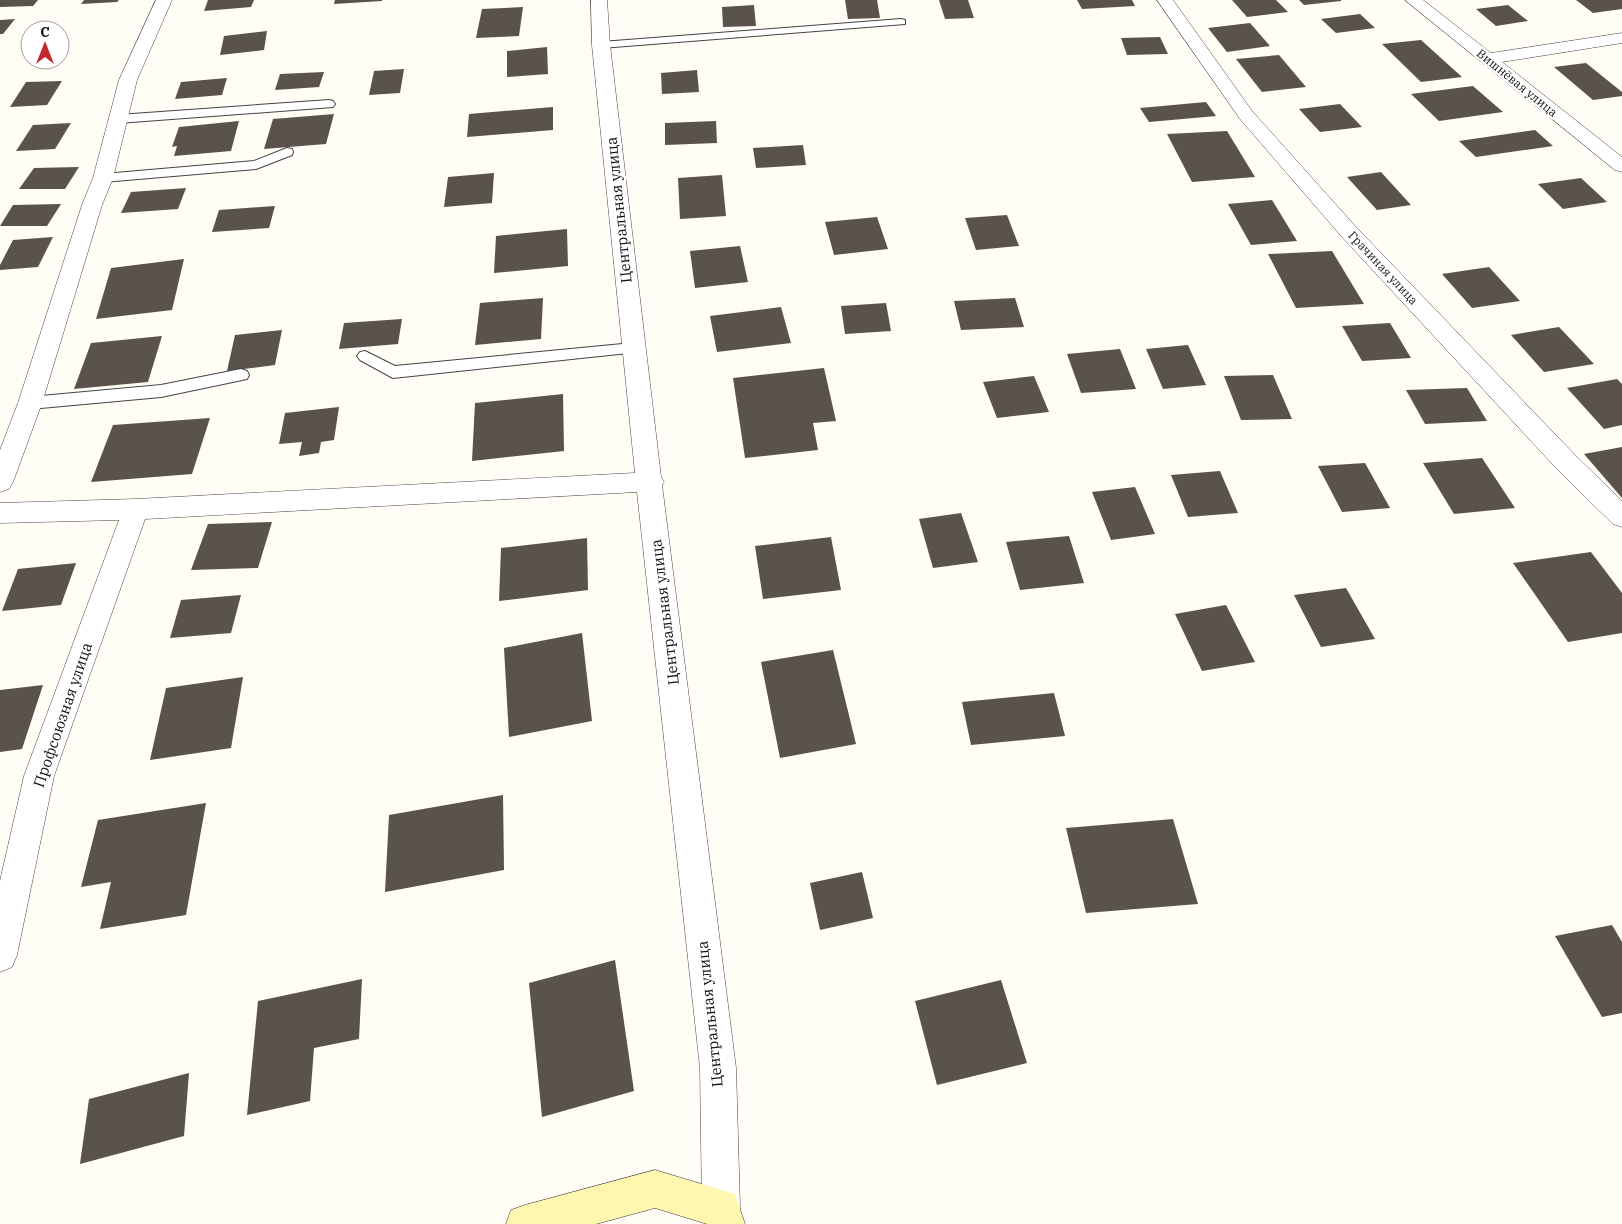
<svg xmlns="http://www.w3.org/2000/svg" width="1622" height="1224" font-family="'IBM Plex Serif',serif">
<rect width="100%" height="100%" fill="#fffdf5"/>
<g fill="#5a524d">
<polygon points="0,0 38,0 33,6 0,7"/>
<polygon points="84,0 119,0 117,2 81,4"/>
<polygon points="208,0 254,0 251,7 204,11"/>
<polygon points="335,0 382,0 382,1 334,4"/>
<polygon points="845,0 877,0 880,18 848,19"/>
<polygon points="939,0 968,0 974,18 945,19"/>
<polygon points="1077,0 1132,0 1135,6 1082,9"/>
<polygon points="1232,0 1276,0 1288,12 1247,17"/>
<polygon points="1299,0 1341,0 1341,1 1304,5"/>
<polygon points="1576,0 1622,0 1622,9 1593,13"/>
<polygon points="754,5 756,26 723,27 722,7"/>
<polygon points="1508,5 1528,21 1496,26 1476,9"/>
<polygon points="523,7 519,36 476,38 482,9"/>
<polygon points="1360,14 1375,28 1336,33 1321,19"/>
<polygon points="15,19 3,34 0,34 0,20"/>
<polygon points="1250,23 1270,46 1227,52 1208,28"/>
<polygon points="267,31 264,50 220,55 224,36"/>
<polygon points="1160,37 1168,54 1127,55 1121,38"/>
<polygon points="1421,40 1462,77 1421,82 1382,44"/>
<polygon points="547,47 548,74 507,77 507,51"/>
<polygon points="1279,55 1306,87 1262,92 1236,59"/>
<polygon points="1586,63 1622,92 1622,96 1593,100 1554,67"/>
<polygon points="404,69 400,93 369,95 374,71"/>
<polygon points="697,70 699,92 662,94 661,73"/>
<polygon points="324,72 319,87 275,90 280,74"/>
<polygon points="227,78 222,95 175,99 181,82"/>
<polygon points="62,81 47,105 10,107 26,82"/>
<polygon points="1473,86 1503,112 1439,121 1411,94"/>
<polygon points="1206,102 1216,116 1149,122 1140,108"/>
<polygon points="1340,104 1362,127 1320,132 1299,109"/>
<polygon points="553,107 553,130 467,137 469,114"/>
<polygon points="334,114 326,144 264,149 273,119"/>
<polygon points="239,121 231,151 174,156 177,146 172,147 179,127"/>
<polygon points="716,121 717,143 665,145 665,123"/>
<polygon points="71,123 55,149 16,151 33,125"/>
<polygon points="1535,130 1553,146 1476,157 1459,141"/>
<polygon points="1227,131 1255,177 1192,182 1167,134"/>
<polygon points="803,145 806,165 756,168 753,148"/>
<polygon points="79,167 65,189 19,189 34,168"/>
<polygon points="1381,172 1411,205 1377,210 1347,177"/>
<polygon points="494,173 492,203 444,207 448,177"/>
<polygon points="722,175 726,216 680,219 678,178"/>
<polygon points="1581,178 1607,202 1563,209 1538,184"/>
<polygon points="186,188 178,209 121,213 131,192"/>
<polygon points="1272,200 1297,241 1251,245 1228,204"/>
<polygon points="61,204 47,226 0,226 13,205"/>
<polygon points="275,206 269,228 212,232 219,210"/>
<polygon points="1007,215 1019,246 976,250 965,218"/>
<polygon points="877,217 888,249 834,255 825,222"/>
<polygon points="567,229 568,266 494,273 496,236"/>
<polygon points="53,237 38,267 0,270 0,265 13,240"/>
<polygon points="740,246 748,282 695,288 690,251"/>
<polygon points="1332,251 1364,304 1296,308 1268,254"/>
<polygon points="184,259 172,310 96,319 111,268"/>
<polygon points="1489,267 1520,301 1472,308 1442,274"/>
<polygon points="543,298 541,339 475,345 480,303"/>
<polygon points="1015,298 1024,327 961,330 954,301"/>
<polygon points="886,303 891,331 845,334 841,306"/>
<polygon points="781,307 791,343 717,352 710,316"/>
<polygon points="402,319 398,344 339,349 344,323"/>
<polygon points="1390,323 1411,358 1362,361 1342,326"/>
<polygon points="1559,327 1594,364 1544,372 1511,335"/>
<polygon points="282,330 275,365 227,371 235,335"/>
<polygon points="162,336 148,382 74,389 91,343"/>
<polygon points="1188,345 1206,385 1163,389 1146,349"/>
<polygon points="1120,349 1136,389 1081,393 1067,354"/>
<polygon points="824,368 836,421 813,423 818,450 745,458 733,378"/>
<polygon points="1273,375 1292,419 1241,420 1224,376"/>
<polygon points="1034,376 1049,412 997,418 983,382"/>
<polygon points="1617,379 1622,384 1622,425 1604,429 1567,388"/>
<polygon points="1467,388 1487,421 1425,424 1406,390"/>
<polygon points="563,394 564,451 472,461 475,403"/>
<polygon points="339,407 334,440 321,442 319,453 299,456 302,442 279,444 285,413"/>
<polygon points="210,418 192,474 91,482 113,425"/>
<polygon points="1622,447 1622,498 1584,454"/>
<polygon points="1482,458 1515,508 1454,514 1423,463"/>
<polygon points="1365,463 1390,508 1342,512 1318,466"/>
<polygon points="1220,471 1238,513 1188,517 1171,475"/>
<polygon points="1135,487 1155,534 1111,540 1092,492"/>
<polygon points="961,513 978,562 933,568 919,519"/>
<polygon points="272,522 258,568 191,570 208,524"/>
<polygon points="1069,536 1084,583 1020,590 1006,542"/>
<polygon points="831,537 841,590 763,599 755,546"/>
<polygon points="587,538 588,590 499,601 501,548"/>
<polygon points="1591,552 1622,593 1622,633 1568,642 1513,563"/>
<polygon points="76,563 61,605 2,611 18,569"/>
<polygon points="1346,588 1375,639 1321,647 1294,595"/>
<polygon points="241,595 231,633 170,638 181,600"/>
<polygon points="1226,605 1255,662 1202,671 1175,614"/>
<polygon points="582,633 592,721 509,737 504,648"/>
<polygon points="833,650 856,744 780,758 761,662"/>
<polygon points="243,677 231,748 150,760 166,688"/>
<polygon points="43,685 22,749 0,752 0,690"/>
<polygon points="1054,693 1065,736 971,745 962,702"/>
<polygon points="503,795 504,870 385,892 389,815"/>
<polygon points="206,803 186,915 100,929 111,882 81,887 98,820"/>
<polygon points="1173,819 1198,904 1086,913 1066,828"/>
<polygon points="862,872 873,918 820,930 810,883"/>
<polygon points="1612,925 1622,942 1622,1013 1602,1017 1555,936"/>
<polygon points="615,960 634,1091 542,1117 529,983"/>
<polygon points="362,979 359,1039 314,1048 310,1101 247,1115 258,1001"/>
<polygon points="1001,980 1027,1063 937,1085 915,1001"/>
<polygon points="189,1073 184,1136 80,1164 89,1099"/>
</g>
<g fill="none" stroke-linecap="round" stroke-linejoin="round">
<defs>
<g id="lane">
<polygon points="901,19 905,20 905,24 601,48 595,45 601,42"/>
<polygon points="329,100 333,101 335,104 333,107 118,123 112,119 118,115"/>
<polygon points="287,148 292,149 293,152 292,155 256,169 103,182 96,178 103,174 254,161"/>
<polygon points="633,343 638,344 641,348 638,352 393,378 360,360 357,356 360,352 365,351 395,366"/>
<polygon points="241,369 247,371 249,375 247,379 161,397 30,409 24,407 22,403 24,399 30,397 161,385"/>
</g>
<g id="street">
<polygon points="156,0 172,0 137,80 113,178 102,205 42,403 13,482 9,489 0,492 0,450 18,403 82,205 93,178 119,80"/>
<polygon points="591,0 607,0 610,45 661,477 664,482 662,485 736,1068 740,1208 735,1222 729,1224 707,1222 702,1208 700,1068 637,492 145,519 54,776 17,955 12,967 0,972 0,881 24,776 119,520 0,523 0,503 136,499 635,473 592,45"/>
<polygon points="1157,0 1173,0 1252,111 1356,227 1575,455 1622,501 1622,527 1613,524 1557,469 1342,237 1240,119"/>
<polygon points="1405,0 1423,0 1491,53 1622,33 1622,43 1502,62 1622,157 1622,172 1615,170"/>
</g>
<polygon id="secondary" points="655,1170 735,1194 745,1224 707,1224 655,1208 596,1224 506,1224 511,1210 525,1205"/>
</defs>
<use href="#lane" stroke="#444" stroke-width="2"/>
<use href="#street" stroke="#444" stroke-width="1"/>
<use href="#secondary" stroke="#333" stroke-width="1"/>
<use href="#lane" fill="#fff" fill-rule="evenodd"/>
<use href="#street" fill="#fff" fill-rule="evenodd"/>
<use href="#secondary" fill="#fff6b0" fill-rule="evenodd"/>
</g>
<g text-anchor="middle" stroke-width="5" stroke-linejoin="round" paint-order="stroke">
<g font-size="12" fill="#111" stroke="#fff">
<text transform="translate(1517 83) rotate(39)" y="4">Вишнёвая улица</text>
<text transform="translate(1383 268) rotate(47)" y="4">Грачиная улица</text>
</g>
<g font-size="15" fill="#111" stroke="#fff">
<text transform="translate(619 210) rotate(-96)" y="5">Центральная улица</text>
<text transform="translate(665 612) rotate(-97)" y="5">Центральная улица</text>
<text transform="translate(63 715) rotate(-71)" y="5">Профсоюзная улица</text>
<text transform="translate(710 1014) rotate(-96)" y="5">Центральная улица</text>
</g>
</g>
<g transform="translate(45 45)"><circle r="24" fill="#ffffff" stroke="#a0a0a0"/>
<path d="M0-4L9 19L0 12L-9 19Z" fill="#c4262e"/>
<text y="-8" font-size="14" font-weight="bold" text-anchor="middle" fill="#111111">С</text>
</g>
</svg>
